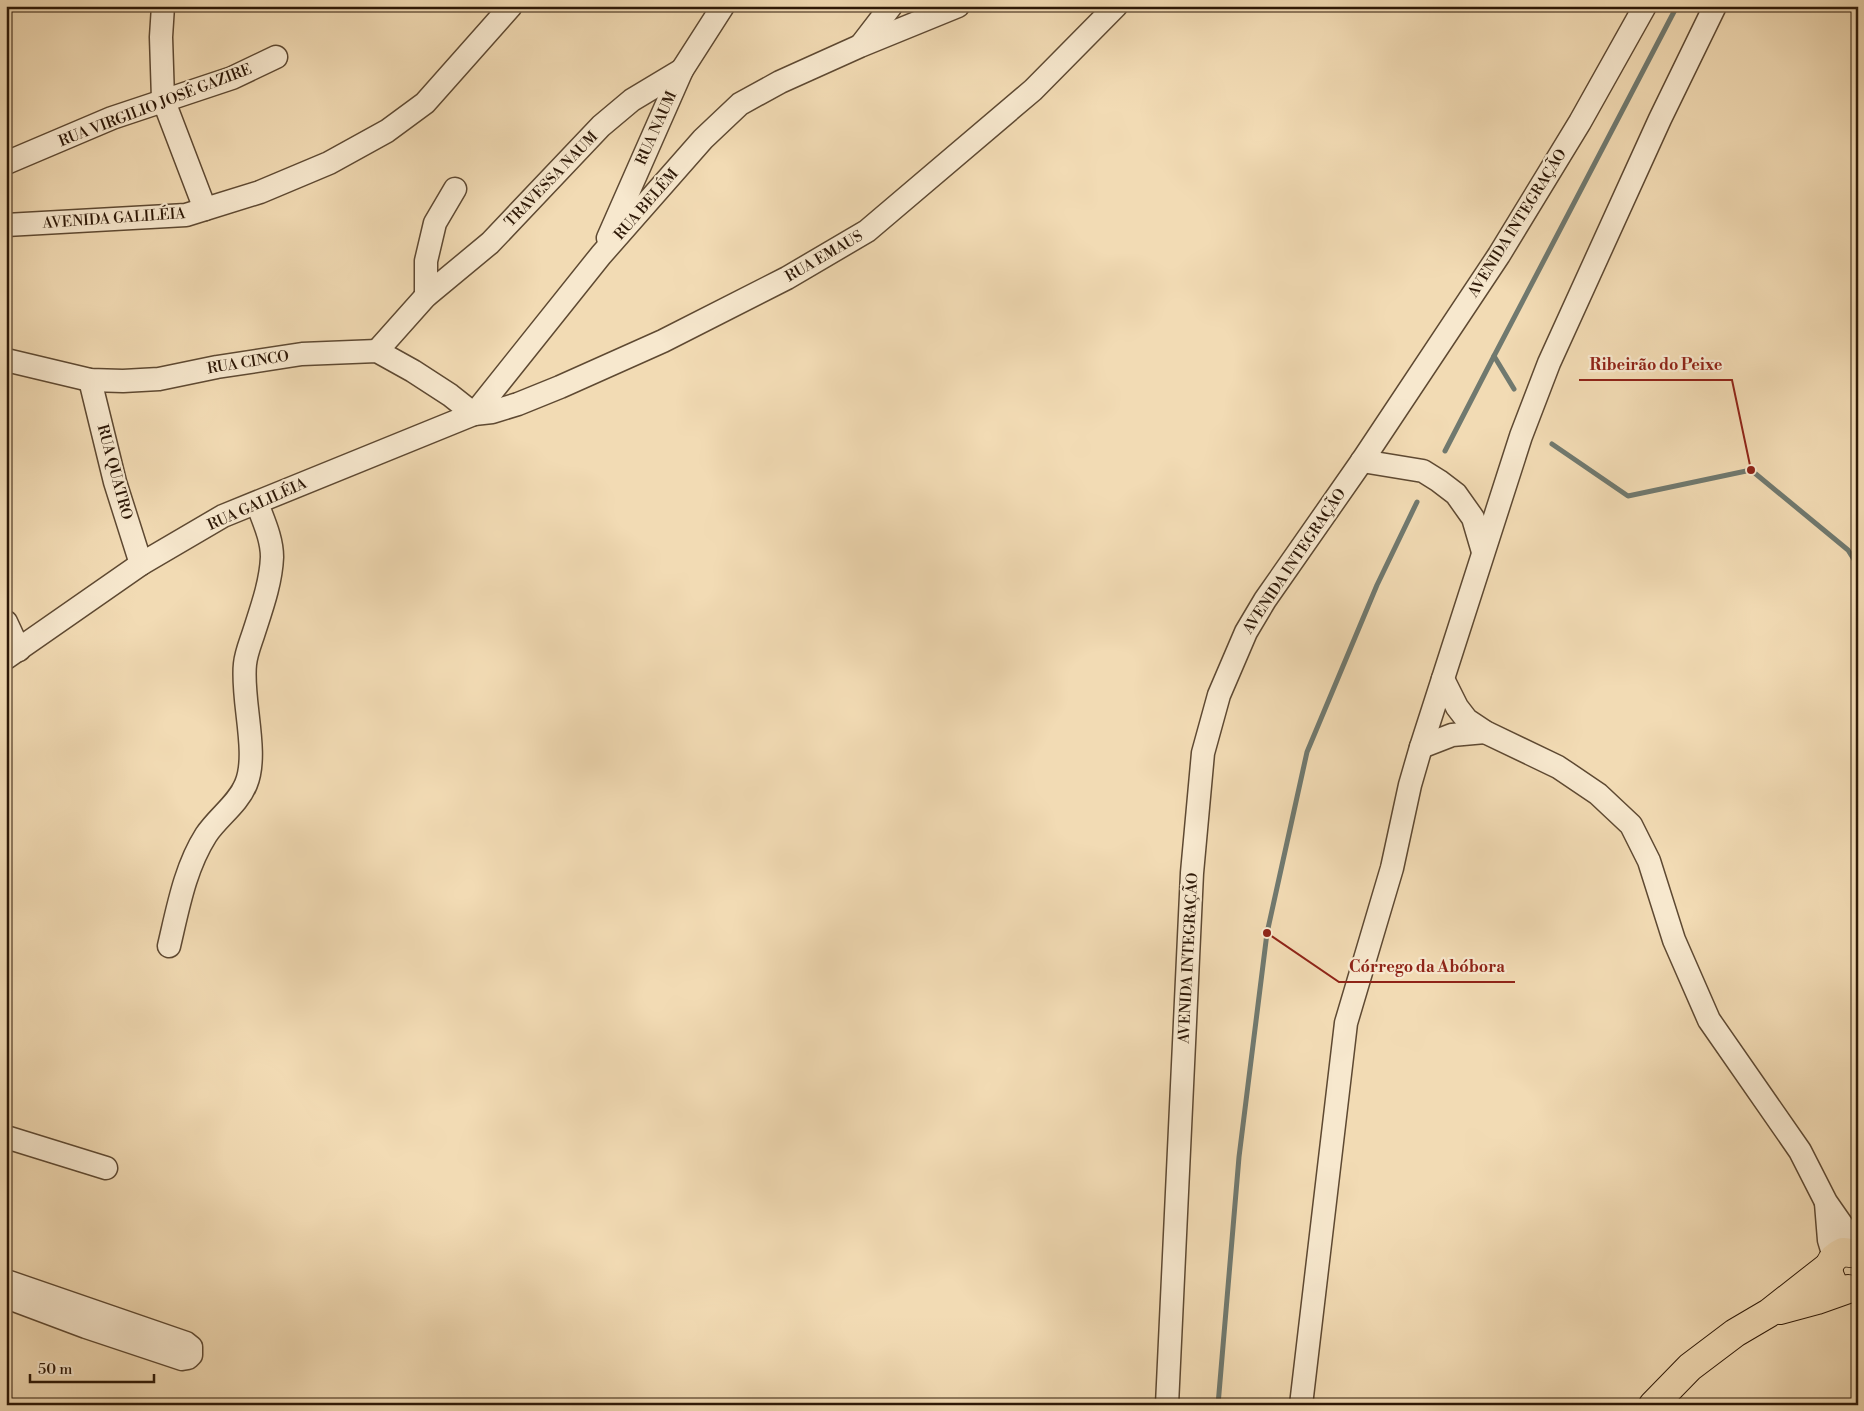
<svg xmlns="http://www.w3.org/2000/svg" width="1864" height="1411" font-family="'Libre Bodoni',serif">
<rect width="100%" height="100%" fill="#f2dbb4"/>
<filter id="stains"><feTurbulence type="fractalNoise" baseFrequency=".004" numOctaves="4"/><feColorMatrix values="0 0 0 0 .2 0 0 0 0 .09 0 0 0 0 .02 0 0 0 .5 -.17"/></filter>
<radialGradient id="worn" r=".72"><stop offset=".6" stop-color="#630" stop-opacity="0"/><stop offset="1" stop-color="#630" stop-opacity=".3"/></radialGradient>
<g fill="none" stroke-linecap="round" stroke-linejoin="round">
<g stroke="#70796f" stroke-width="5">
<polyline points="1514,389 1494,356 1677,6"/>
<polyline points="1552,444 1628,496 1751,470 1848,550 1858,566"/>
<polyline points="1445,451 1494,356"/>
<polyline points="1218,1405 1239,1157 1267,933 1307,752 1377,585 1417,502"/>
</g>
<defs>
<g id="minor">
<polyline points="163,6 161,37 163,99 205,209"/>
<polyline points="861,45 891,6"/>
<polyline points="6,163 112,118 232,78 276,57"/>
<polyline points="6,225 186,215 260,192 329,163 387,131 425,103 511,6"/>
<polyline points="608,238 682,70 723,6"/>
<polyline points="426,296 426,261 435,223 455,189"/>
<polyline points="377,351 426,296 490,243 601,126 632,100 682,70"/>
<polyline points="6,360 90,380 123,381 159,379 217,367 302,354 377,351 413,371 450,395 474,414"/>
<polyline points="90,380 115,482 141,564"/>
<polyline points="474,414 601,255 703,139 740,104 780,82 860,46 958,6"/>
<polyline points="1362,461 1423,471 1439,481 1456,494 1473,518 1483,552"/>
<polyline points="6,622 19,650"/>
<polyline points="6,658 141,564 223,516 474,414 492,412 518,404 560,387 663,341 787,278 867,231 1033,90 1116,6"/>
<polyline points="1443,679 1457,707 1467,720 1485,732 1558,767 1598,794 1631,825 1649,861 1674,940 1709,1020 1800,1151 1826,1202 1842,1225 1857,1253"/>
<polyline points="1421,747 1452,735 1485,732"/>
<path d="M169 946C178 908 185 868 206 835 218 817 238 804 246 784 259 753 241 699 245 664 246 654 250 644 253 635 261 610 271 583 272 557 272 538 263 520 257 503"/>
<polyline points="6,1137 106,1168"/>
<polyline points="1826,1203 1829,1240 1832,1250 1832,1259"/>
<polyline points="6,1281 186,1343 191,1347 191,1355 188,1358 182,1359 86,1327 6,1297"/>
<polyline points="1167,1405 1192,873 1203,753 1219,695 1246,632 1265,600 1362,461 1499,255 1580,122 1645,6"/>
<polyline points="1301,1405 1346,1023 1392,868 1410,785 1421,747 1521,436 1549,363 1660,119 1715,6"/>
</g>
<g id="major">
<path d="M1832 1281C1825 1268 1830 1258 1843 1252L1858 1254"/>
<polyline points="1780,1310 1817,1300 1848,1289"/>
<polyline points="1653,1405 1690,1367 1735,1333 1769,1313 1829,1266"/>
</g>
</defs>
<use href="#minor" stroke="#5e4932" stroke-width="25"/>
<use href="#major" stroke="#2d1807" stroke-width="30"/>
<use href="#minor" stroke="#f7e8ce" stroke-width="22"/>
<use href="#major" stroke="#f2dbb4" stroke-width="28"/>
</g>
<g text-anchor="middle" stroke-width="4.5" stroke-linejoin="round" paint-order="stroke">
<g font-size="15" fill="#2d1807" stroke="#f7e8ce">
<text transform="translate(155 105) rotate(-21)" y="5">RUA VIRGILIO JOSÉ GAZIRE</text>
<text transform="translate(656 128) rotate(-66)" y="5">RUA NAUM</text>
<text transform="translate(551 179) rotate(-46)" y="5">TRAVESSA NAUM</text>
<text transform="translate(646 204) rotate(-49)" y="5">RUA BELÉM</text>
<text transform="translate(114 218) rotate(-4)" y="5">AVENIDA GALILÉIA</text>
<text transform="translate(1517 223) rotate(-58)" y="5">AVENIDA INTEGRAÇÃO</text>
<text transform="translate(824 256) rotate(-30)" y="5">RUA EMAUS</text>
<text transform="translate(248 362) rotate(-9)" y="5">RUA CINCO</text>
<text transform="translate(115 472) rotate(75)" y="5">RUA QUATRO</text>
<text transform="translate(257 504) rotate(-24)" y="5">RUA GALILÉIA</text>
<text transform="translate(1294 561) rotate(-56)" y="5">AVENIDA INTEGRAÇÃO</text>
<text transform="translate(1188 958) rotate(-87)" y="5">AVENIDA INTEGRAÇÃO</text>
</g>
</g>
<path fill="none" stroke="#8f2418" stroke-width="2" d="M1751 470L1732 380H1579M1267 933L1339 982H1515"/>
<g fill="#8f2418" stroke="#f7e8ce" stroke-width="2">
<circle cx="1751" cy="470" r="5"/>
<circle cx="1267" cy="933" r="5"/>
</g>
<g font-size="16" text-anchor="middle" font-weight="bold" fill="#8f2418" stroke="#f7e8ce" stroke-width="4.5" stroke-linejoin="round" paint-order="stroke">
<text x="1656" y="370">Ribeirão do Peixe</text>
<text x="1427" y="972">Córrego da Abóbora</text>
</g>
<rect width="1864" height="1411" fill="none" stroke="#f2dbb4" stroke-width="25"/>
<rect x="8" y="8" width="1849" height="1396" fill="none" stroke="#2d1807" stroke-width="2.5"/>
<rect x="12" y="12" width="1839" height="1386" fill="none" stroke="#2d1807"/>
<path d="M30 1374v8h124v-8" fill="none" stroke="#2d1807" stroke-width="2.5"/>
<text x="38" y="1374" font-size="15" fill="#2d1807" stroke="#f7e8ce" stroke-width="4" paint-order="stroke">50 m</text>
<rect width="100%" height="100%" filter="url(#stains)"/>
<rect width="100%" height="100%" fill="url(#worn)"/>
</svg>
